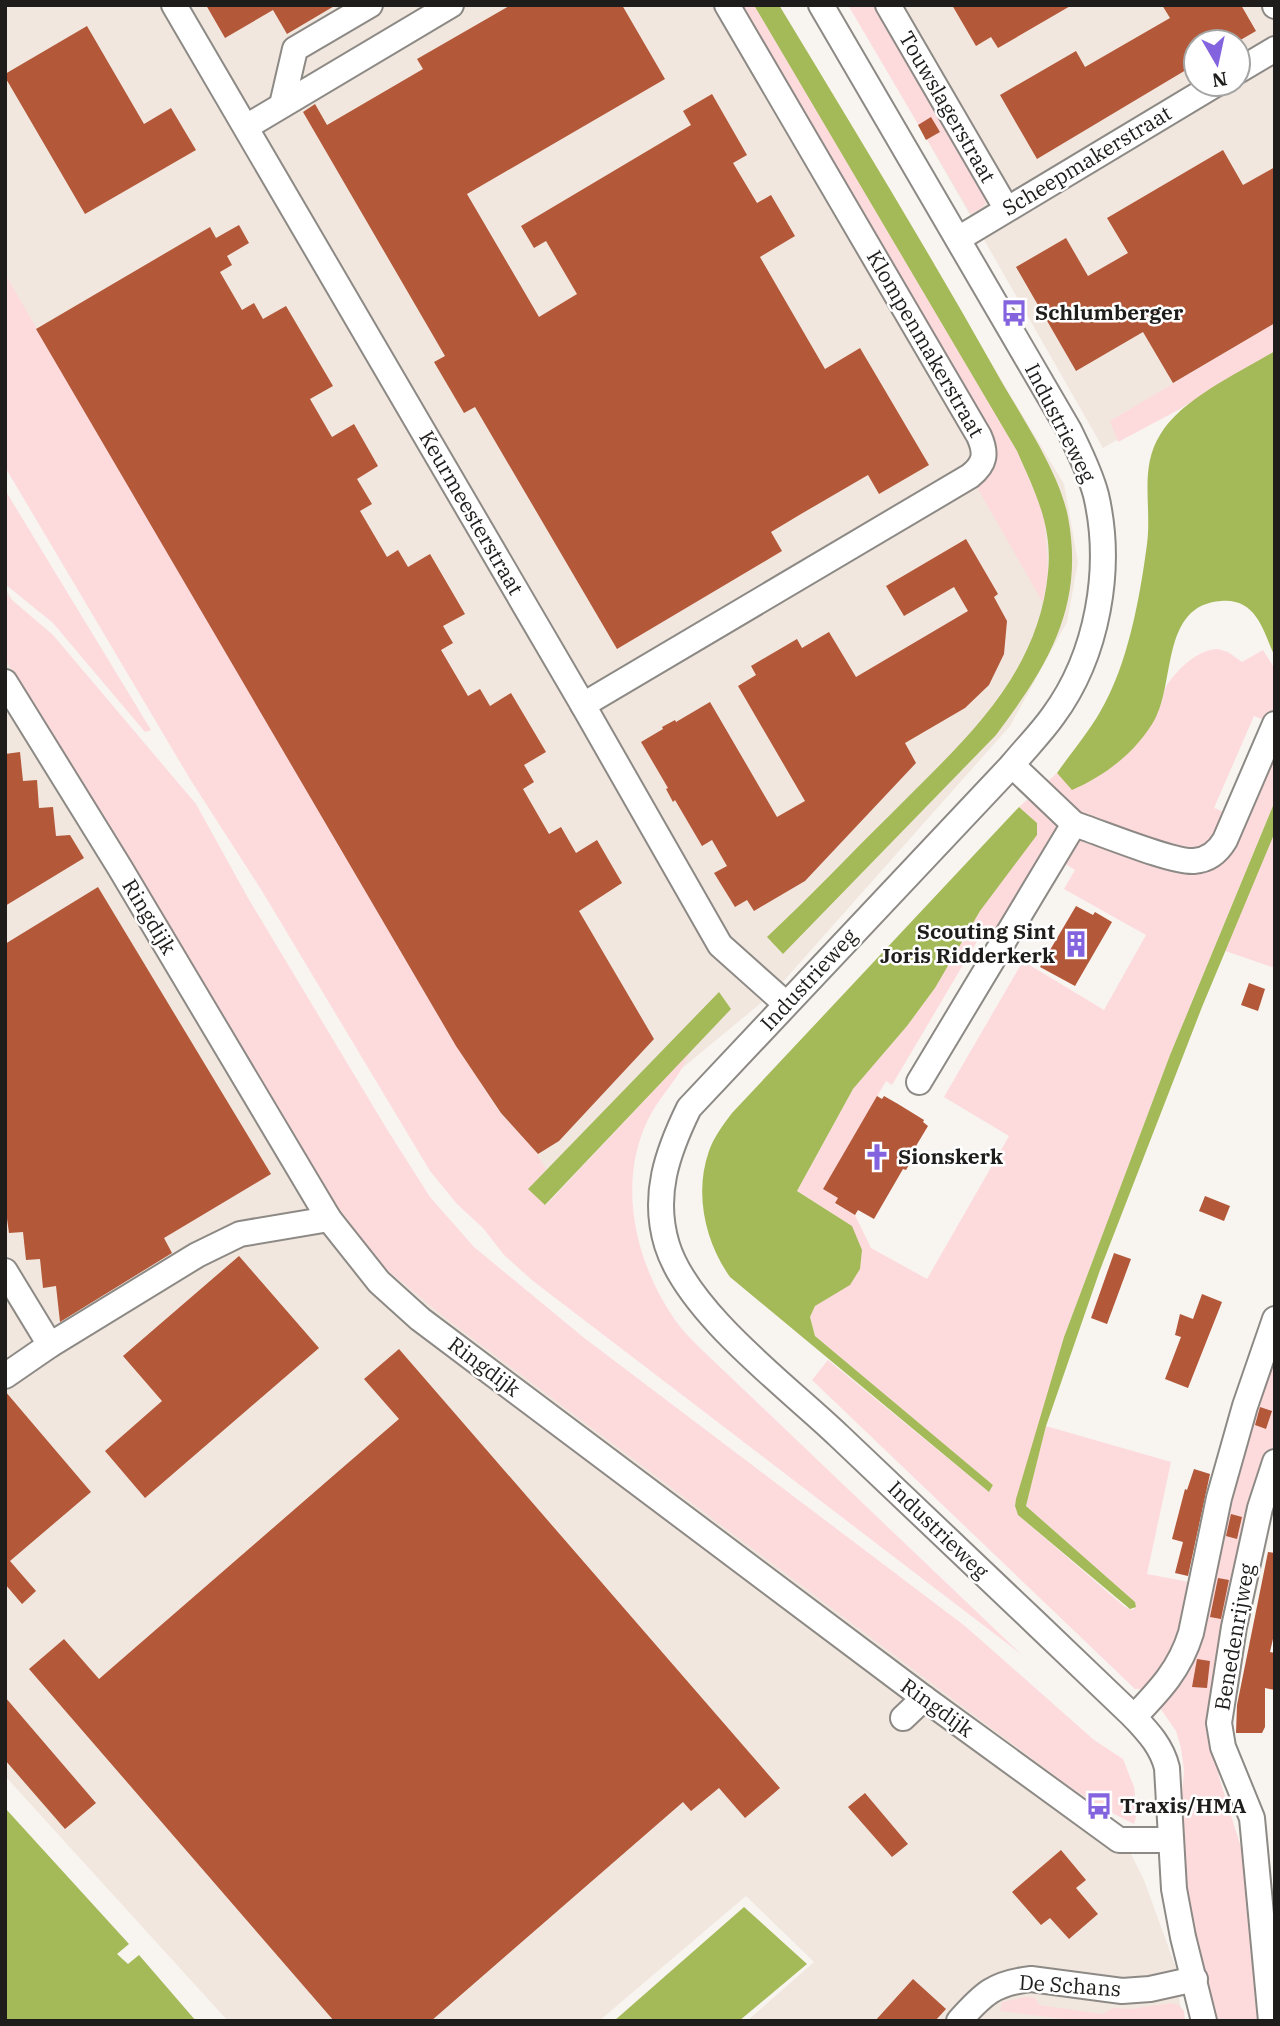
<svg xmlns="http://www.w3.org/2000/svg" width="1280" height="2026" font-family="'IBM Plex Serif',serif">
<rect width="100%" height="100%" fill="#f8f4f0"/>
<g fill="#f1e7de" fill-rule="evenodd">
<polygon points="5,5 775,5 1064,484 1078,562 1067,622 1010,726 773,993 500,1219 5,382"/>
<path d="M850 5H1275V348L1103 448ZM1196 42H1238V84H1196Z"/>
<polygon points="5,588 401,1245 1095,1782 1144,1880 1176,1968 1182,2021 747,2021 814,1962 746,1896 599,2021 228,2021 5,1776"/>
</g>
<g fill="#fddbdd" fill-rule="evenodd">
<polygon points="733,5 754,5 1017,451 1044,515 1048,571 1043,603 974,482 990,470"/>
<polygon points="848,5 876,5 988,196 983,207 971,214"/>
<path d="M5 274 453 1041 501 1114 535 1151 546 1170 528 1189 546 1205 689 1053C681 1076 664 1091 652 1112 615 1178 634 1261 675 1320 682 1330 691 1339 700 1348L1021 1654 533 1281 504 1255 483 1228 457 1204 430 1171 262 891 190 779 5 467Z"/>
<polygon points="1275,323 1275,351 1180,409 1118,442 1110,421"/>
<polygon points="5,490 151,730 145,732 53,623 5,584"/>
<polygon points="5,594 53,635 196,804 248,898 388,1131 430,1197 474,1247 583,1337 965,1626 1094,1740 1123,1759 1134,1787 1137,1813 1134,1824 1104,1809 1066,1784 444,1317 377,1261 353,1229 282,1127 5,658"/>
<path d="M1218 649 1228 652 1242 662 1263 650 1275 669V801L1170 1055 1064 1337 1015 1506 1018 1515 1125 1607 1133 1610 1136 1606 1135 1602 1026 1506 1046 1426 1171 1462 1147 1574 1189 1582 1175 1644 1168 1662 1145 1689H1135L812 1380 828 1360 989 1492 993 1485 815 1336 810 1317 852 1226 797 1191 853 1089 907 1026 935 988 980 911 1037 823 1019 807 1057 773 1072 789C1094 777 1116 766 1134 747 1146 734 1154 721 1160 706 1163 699 1163 691 1167 685 1178 669 1198 649 1218 649ZM1254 716 1264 720 1224 812 1214 808ZM1043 850 1075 870 1064 889 1146 935 1104 1010 1023 961 944 1097 1009 1136 927 1279 871 1248 855 1215 835 1204 838 1198 823 1189 886 1081 892 1085 986 926 996 931Z"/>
<polygon points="1275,832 1275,968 1225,951"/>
<polygon points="1275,1343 1275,1440 1241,1550 1214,1669 1211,1711 1219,1777 1250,1876 1268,2021 1214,2021 1184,1885 1179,1831 1184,1770 1181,1748 1176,1731 1156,1702 1208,1582"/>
<polygon points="1026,1997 1035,1998 1039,2005 1103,2014 1113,2008 1131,2009 1171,2003 1179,2005 1184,2011 1185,2021 1079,2021 1000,2011 1002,2002"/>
</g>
<g fill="#a4b957">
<path d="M754 5H779C852 126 926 247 995 370 1018 412 1059 470 1068 517 1085 607 1047 667 996 735L783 954 767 937C810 897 850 854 892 813 961 743 1038 678 1048 573 1053 526 1035 492 1017 451Z"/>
<path d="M1275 351V657C1263 631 1257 598 1221 601 1162 605 1175 679 1156 717 1139 750 1105 776 1072 790L1057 773C1071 753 1088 733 1100 712 1128 665 1140 597 1147 544 1152 507 1139 468 1160 435 1181 399 1239 373 1275 351Z"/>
<polygon points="1275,801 1275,832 1202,1007 1100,1270 1046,1426 1026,1506 1135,1602 1136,1607 1130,1609 1018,1515 1015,1506 1016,1499 1064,1337 1170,1055"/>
<path d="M1019 807 1037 823V835L980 911 935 988 907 1026 853 1089 797 1191 852 1226 862 1250 860 1269 850 1285 815 1306 810 1317 815 1336 993 1485 989 1492 730 1277C705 1242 694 1193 709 1151 714 1137 723 1125 732 1113Z"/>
<polygon points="719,992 731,1009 545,1205 528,1189"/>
<polygon points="5,1808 129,1944 117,1954 128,1964 139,1955 196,2021 5,2021"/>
<polygon points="744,1907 807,1964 739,2021 614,2021"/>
</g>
<g fill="#b35839">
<polygon points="206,5 336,5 287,34 273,10 225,38"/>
<polygon points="511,5 622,5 665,79 467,194 539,317 577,294 546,241 534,248 521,226 691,125 683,111 712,94 747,155 733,163 757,203 771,195 795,236 760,257 825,369 860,348 929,465 879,494 868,475 801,514 771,532 782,551 617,649 475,407 464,413 434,362 445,356 303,112 315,104 327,125 423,69 417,59"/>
<polygon points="952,5 1072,5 998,48 991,37 976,46"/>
<polygon points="1162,5 1241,5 1256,31 1237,42 1196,42 1196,64 1037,159 1000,95 1076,51 1085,67 1170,18"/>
<polygon points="87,26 144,124 171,108 196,150 85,214 5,77 5,74"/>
<polygon points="931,117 940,132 926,140 918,125"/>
<polygon points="1223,150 1243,185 1275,167 1275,323 1173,383 1143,332 1076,371 1016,267 1066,238 1088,276 1128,253 1107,218"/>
<polygon points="239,225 249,243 227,256 232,265 220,272 242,310 254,303 263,319 286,306 333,386 310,399 332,437 354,424 378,466 357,479 372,504 360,511 387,557 398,550 408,567 430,554 465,614 443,626 453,643 441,650 468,696 480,689 490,706 511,693 546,752 524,765 534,782 523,789 549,834 561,827 576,853 597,840 622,883 579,911 654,1039 559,1141 538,1154 501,1113 456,1046 36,329 210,227 216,238"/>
<polygon points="966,539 998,594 994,597 1007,621 1004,654 989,685 965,708 905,743 916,763 805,881 754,911 747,900 735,907 714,873 727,866 712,840 702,846 675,800 673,802 666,789 668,788 641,742 663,729 662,727 675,720 676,722 710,702 777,817 805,801 738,686 756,675 751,666 797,639 802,648 829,632 856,677 968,611 954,587 904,616 886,586"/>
<polygon points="20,752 23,781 37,780 39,808 53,807 56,836 70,835 84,858 5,906 5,754"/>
<polygon points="98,887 271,1174 164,1238 172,1253 60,1322 56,1286 43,1288 40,1259 26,1260 23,1232 9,1233 5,1204 5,944"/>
<polygon points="1076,906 1093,915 1095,912 1112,922 1075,986 1040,967"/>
<polygon points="1249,983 1265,989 1258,1011 1241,1005"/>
<polygon points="877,1096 882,1099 884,1096 898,1104 924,1120 923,1122 928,1126 910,1156 913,1158 906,1170 903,1169 874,1219 858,1210 855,1215 835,1203 838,1198 823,1189"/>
<polygon points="1205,1196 1230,1206 1224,1221 1199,1211"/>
<polygon points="1114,1253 1131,1259 1107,1324 1091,1318"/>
<polygon points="239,1256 319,1348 145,1498 105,1451 162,1401 123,1356"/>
<polygon points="1202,1294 1222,1302 1188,1388 1165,1379 1181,1337 1175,1335 1180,1314 1193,1319"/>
<polygon points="399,1349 780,1788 745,1818 719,1788 691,1811 683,1802 431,2021 334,2021 29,1669 64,1639 99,1679 341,1469 399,1419 364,1379"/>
<polygon points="5,1391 91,1492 10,1561 36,1591 22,1604 5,1584"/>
<polygon points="1260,1407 1272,1411 1266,1429 1255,1425"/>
<polygon points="1194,1469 1210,1474 1188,1576 1175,1573 1183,1542 1172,1539 1185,1489 1187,1490"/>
<polygon points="1231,1514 1242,1517 1237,1539 1226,1536"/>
<polygon points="1268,1552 1275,1553 1275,1630 1270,1652 1275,1653 1275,1690 1265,1688 1265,1727 1262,1733 1236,1733 1237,1705"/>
<polygon points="1218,1578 1229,1580 1221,1619 1210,1617"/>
<polygon points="1197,1659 1210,1661 1207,1688 1192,1687"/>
<polygon points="5,1697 96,1803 65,1829 5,1760"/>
<polygon points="865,1793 908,1844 892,1857 848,1807"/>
<polygon points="1061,1850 1086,1880 1076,1888 1098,1914 1069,1939 1050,1918 1041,1925 1012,1892"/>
<polygon points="913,1979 946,2009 935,2021 875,2021"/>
</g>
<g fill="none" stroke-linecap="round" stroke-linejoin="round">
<defs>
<g id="minor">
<polyline points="174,5 583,705 720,945 786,1004"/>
<path d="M821 5 1069 430C1079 451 1090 472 1096 495 1113 568 1098 655 1053 716 1041 733 1025 749 1012 765L689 1108C667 1153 652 1196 667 1245 688 1313 788 1387 839 1436 938 1530 1036 1623 1134 1717 1149 1733 1162 1747 1167 1768L1174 1889 1183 1937 1204 2021"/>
<polyline points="888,5 1006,208"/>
<polyline points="1275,5 1275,6"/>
<polyline points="1238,71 1275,49"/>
<polyline points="282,105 295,49 370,5"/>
<polyline points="246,127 451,5"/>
<polyline points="958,239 1216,84"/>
<polyline points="5,682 120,868 329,1219 379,1282 420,1319 924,1698 1119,1840 1169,1840"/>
<path d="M583 705 970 476C985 464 987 454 979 436L727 5"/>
<path d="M1074 824C1099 832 1173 863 1194 861 1208 860 1218 852 1225 840L1275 724"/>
<polyline points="919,1082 1074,824 1012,765"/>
<polyline points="5,1271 50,1345"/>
<polyline points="5,1376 50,1345 197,1255 240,1234 329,1219"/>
<path d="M1134 1717C1160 1690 1180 1669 1191 1633L1219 1498 1245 1406 1275 1319"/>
<polyline points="903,1718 924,1698"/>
<path d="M959 2021C983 1994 994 1983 1031 1979L1122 1991 1150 1989 1195 1979"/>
<polyline points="1271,2021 1252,1818 1223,1747 1219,1723 1234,1627 1260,1508 1275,1462"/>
</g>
</defs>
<use href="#minor" stroke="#8d8a86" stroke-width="28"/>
<use href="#minor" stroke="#fff" stroke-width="24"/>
</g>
<defs>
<symbol id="bus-bare" viewBox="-9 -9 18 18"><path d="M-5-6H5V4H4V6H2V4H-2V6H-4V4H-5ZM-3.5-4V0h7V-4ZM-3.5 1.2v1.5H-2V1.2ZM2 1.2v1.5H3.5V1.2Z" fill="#8463de" stroke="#fff" stroke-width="2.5" paint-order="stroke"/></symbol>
<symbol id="building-bare" viewBox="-9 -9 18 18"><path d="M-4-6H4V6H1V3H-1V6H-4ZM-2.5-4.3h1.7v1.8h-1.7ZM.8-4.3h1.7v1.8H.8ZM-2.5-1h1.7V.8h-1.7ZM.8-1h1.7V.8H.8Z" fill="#8463de" stroke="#fff" stroke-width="2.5" paint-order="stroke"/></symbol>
<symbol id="church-bare" viewBox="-9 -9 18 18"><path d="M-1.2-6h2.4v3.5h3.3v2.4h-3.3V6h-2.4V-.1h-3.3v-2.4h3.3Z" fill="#8463de" stroke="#fff" stroke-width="2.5" paint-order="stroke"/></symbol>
</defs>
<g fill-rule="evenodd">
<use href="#bus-bare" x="995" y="294" width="38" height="38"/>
<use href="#building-bare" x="1057" y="925" width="38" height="38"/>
<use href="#church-bare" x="858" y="1138" width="38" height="38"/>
<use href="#bus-bare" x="1080" y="1787" width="38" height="38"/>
</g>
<g text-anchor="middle" stroke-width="5" stroke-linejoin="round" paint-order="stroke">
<g font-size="21" fill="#1e1d1c" stroke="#fff">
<text transform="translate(947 107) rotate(60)" y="7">Touwslagerstraat</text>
<text transform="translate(1087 161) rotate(-31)" y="7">Scheepmakerstraat</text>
<text transform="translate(925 344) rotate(60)" y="7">Klompenmakerstraat</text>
<text transform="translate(1060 423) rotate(63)" y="7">Industrieweg</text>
<text transform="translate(471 513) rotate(60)" y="7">Keurmeesterstraat</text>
<text transform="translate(149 917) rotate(59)" y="7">Ringdijk</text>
<text transform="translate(809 980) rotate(-47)" y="7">Industrieweg</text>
<text transform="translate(484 1367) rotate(37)" y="7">Ringdijk</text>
<text transform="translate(938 1530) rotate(44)" y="7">Industrieweg</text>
<text transform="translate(1235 1637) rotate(-80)" y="7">Benedenrijweg</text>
<text transform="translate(937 1708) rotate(36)" y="7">Ringdijk</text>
<text transform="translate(1070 1986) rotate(4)" y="7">De Schans</text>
</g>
<g font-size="21" font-weight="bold" fill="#1e1d1c" stroke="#fff" text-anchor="start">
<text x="1035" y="320">Schlumberger</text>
<text x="1055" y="939" text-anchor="end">Scouting Sint<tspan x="1055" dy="24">Joris Ridderkerk</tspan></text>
<text x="898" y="1164">Sionskerk</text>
<text x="1120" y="1813">Traxis/HMA</text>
</g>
</g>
<rect width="1280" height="2026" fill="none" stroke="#1e1d1c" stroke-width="14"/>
<g transform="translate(1217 63) rotate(171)"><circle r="33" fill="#ffffff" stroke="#a5a5a4" stroke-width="2"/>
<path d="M0-5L12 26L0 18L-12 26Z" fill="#8463de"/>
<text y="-10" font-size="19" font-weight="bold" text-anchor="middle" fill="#1e1d1c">N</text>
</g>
</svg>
